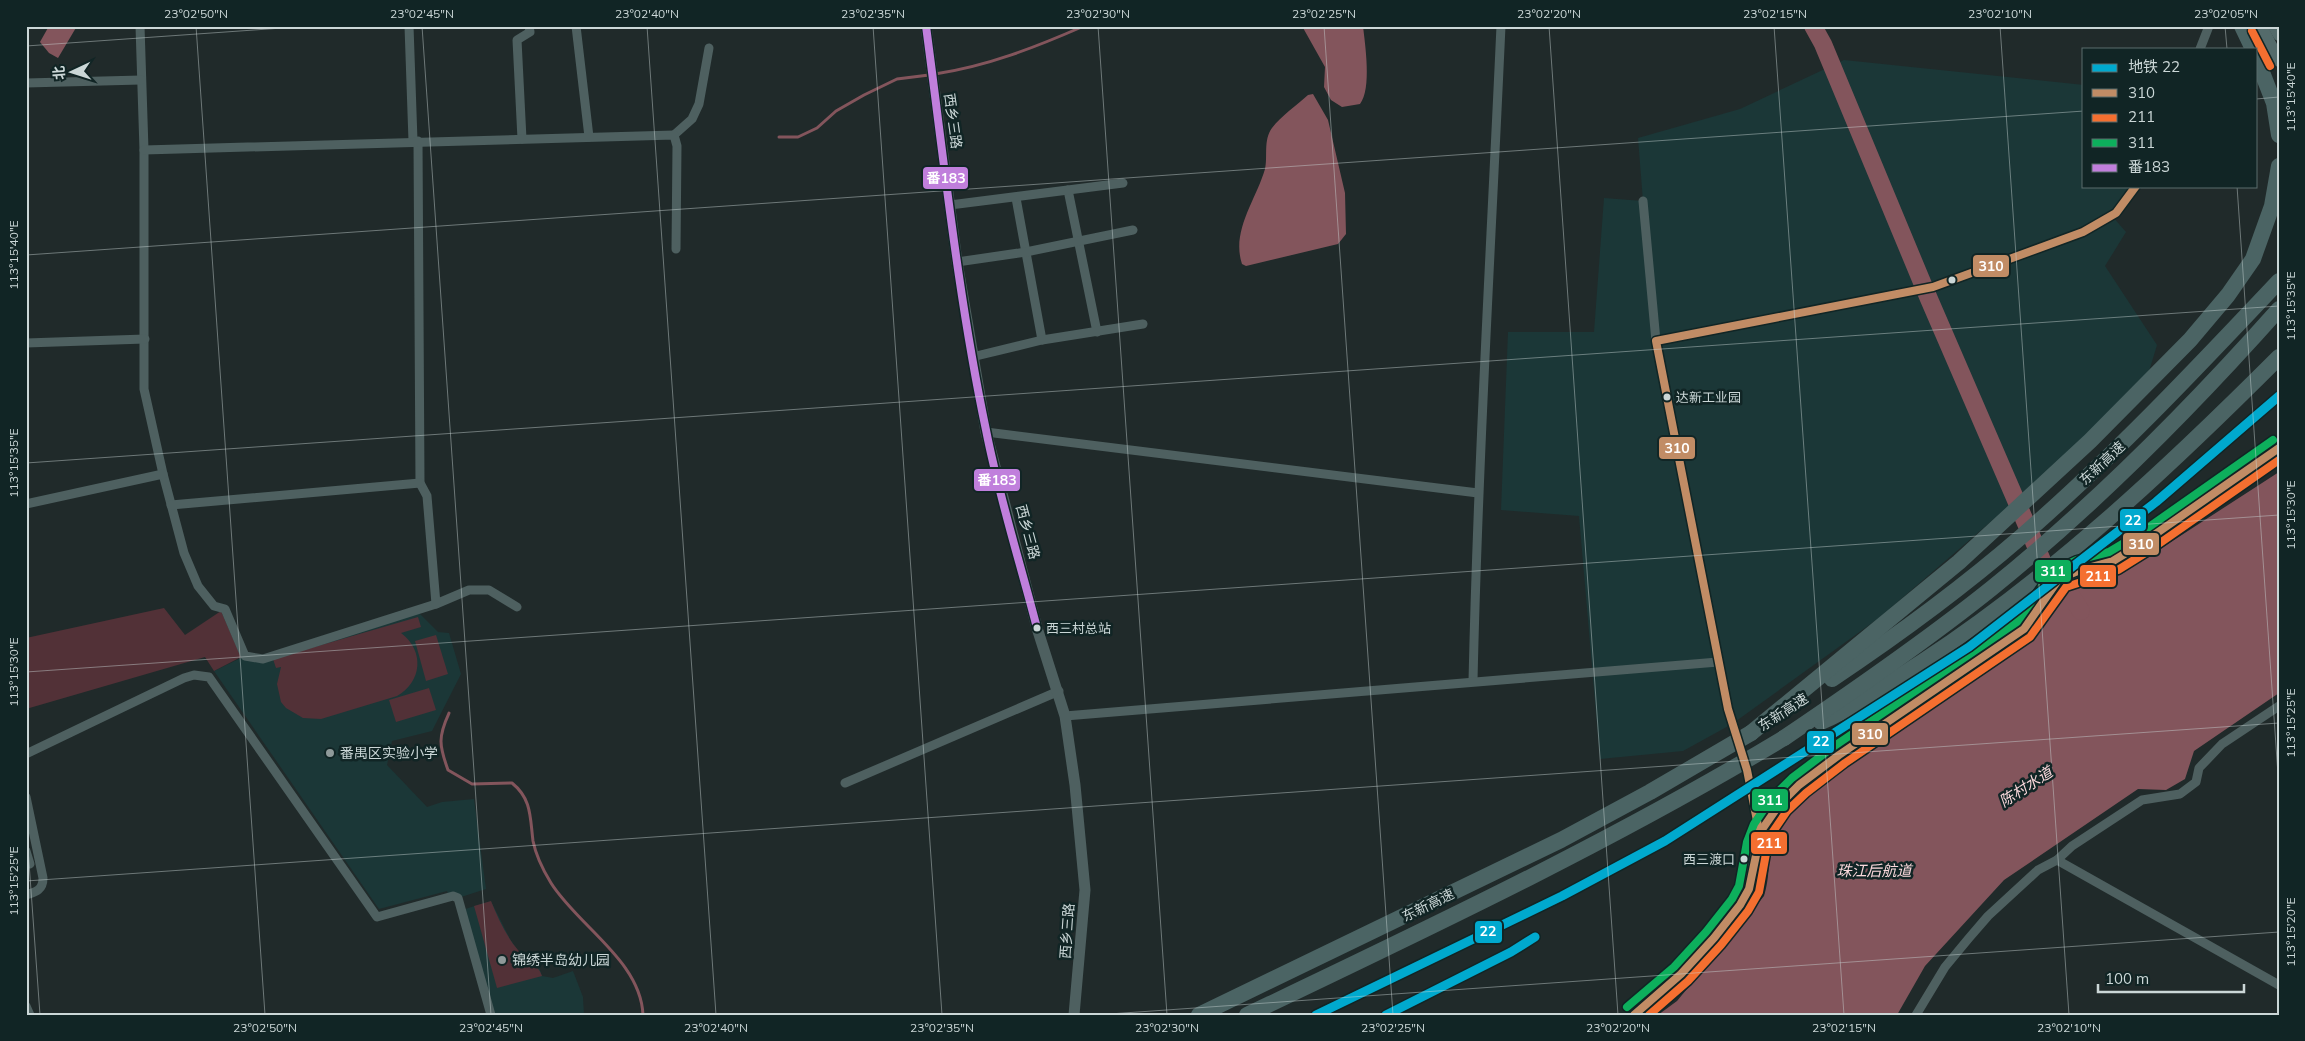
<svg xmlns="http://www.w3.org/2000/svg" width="2305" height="1041" font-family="Mulish,'Noto Sans SC',sans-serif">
<rect width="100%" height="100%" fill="#202a2a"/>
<g fill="#1b3737">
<polygon points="1844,60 2084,85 2084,186 2136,186 2112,216 2126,232 2105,266 2157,345 2147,378 2016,500 1879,618 1732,724 1683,751 1600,759 1579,516 1501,510 1508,332 1594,332 1604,198 1643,201 1638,138 1740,109"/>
<polygon points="416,610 438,632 449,633 461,674 432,731 392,741 387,765 427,807 442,802 474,799 486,889 458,898 449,897 447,891 379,909 214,671 245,656 263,659"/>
<polygon points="491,901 510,939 519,952 539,967 542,976 553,978 573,971 583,997 584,1015 491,1015 462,910"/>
</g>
<g fill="#523137">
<polygon points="164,608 185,635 221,611 241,657 214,671 205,657 26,709 26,638"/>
<path d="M418 617 421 627 401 633C425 651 422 682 397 696L321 719 303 718 286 708 281 702 277 684 281 667 276 668 273 659Z"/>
<polygon points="436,635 448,674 426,681 415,641"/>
<polygon points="429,688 436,710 396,722 389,700"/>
<path d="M491 901C498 918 506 936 518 950 526 961 538 963 542 976L497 988 474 906Z"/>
</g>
<g fill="#83555c">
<polygon points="49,26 77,26 58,58 49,53 40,42"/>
<path d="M1302 26H1363C1365 44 1372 89 1360 104L1342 107 1331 100 1324 87 1325 67Z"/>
<path d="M1313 94 1328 120 1345 193 1346 234 1338 244 1246 266 1242 264C1231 231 1256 200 1265 169 1268 157 1263 140 1272 128 1281 116 1297 105 1308 95Z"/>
<path d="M2279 472V693L2194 751 2185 779 2166 790 2138 789 2004 880 1925 966 1897 1015H1658L1677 1001 1764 896C1769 880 1768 869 1770 854 1775 826 1799 802 1819 785L2030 639 2068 591 2123 573Z"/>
</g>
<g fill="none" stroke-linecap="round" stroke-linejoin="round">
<g stroke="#83555c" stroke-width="3">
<path d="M935 74C988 66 1036 47 1084 26"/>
<polyline points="779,137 798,137 817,128 836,111 864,95 897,79 929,75"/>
<path d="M449 713C438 737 439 745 448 770L472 784 512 783C532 799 530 818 533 841 536 856 543 870 551 883 578 926 641 961 643 1015"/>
</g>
<polyline stroke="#83555c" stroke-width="18" points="1813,26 1823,44 1929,299 2044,565 2068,591 2081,611"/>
<g stroke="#4e6060" stroke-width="9">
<polyline points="140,26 144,150 144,389 163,474 184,553 198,586 214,606 225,609 245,656 263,659 436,604 469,590 489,590 517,607"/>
<polyline points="409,26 413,141"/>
<polyline points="576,26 589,137"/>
<polyline points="2200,49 2209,26"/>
<polyline points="26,83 141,80"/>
<polyline points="674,135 692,119 699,104 709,48"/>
<polyline points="522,139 517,40 530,32 529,26"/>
<polyline points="418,141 420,483 427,496 436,604"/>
<polyline points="144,150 674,135 677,146 676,249"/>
<polyline points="1068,190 1097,332"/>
<polyline points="1016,198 1042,340"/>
<polyline points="1643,201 1656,341 1728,709 1747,770 1760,836"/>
<polyline points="950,205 1123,183"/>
<polyline points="957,262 1026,252 1133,230"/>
<polyline points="1656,341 1933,287 2083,232 2116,213 2136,186"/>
<polyline points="26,343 145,339"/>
<polyline points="972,357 1042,340 1143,324"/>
<polyline points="986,432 1478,493"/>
<polyline points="26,504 163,474"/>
<polyline points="171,505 420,483"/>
<path d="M1473 681C1478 463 1491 245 1501 26"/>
<polyline points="1065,716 1718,662"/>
<polyline points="26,754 184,678 194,675 209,677 377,917 453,896 458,898 491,1015"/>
<polyline points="845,783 1059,691"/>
<path d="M26 797 43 878C43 890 36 892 26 895"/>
<polyline points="26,851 30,864"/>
<polyline points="2057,860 2279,985"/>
<polyline points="26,1006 30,1015"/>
<polyline points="1916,1015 1945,967 1969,938 1988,916 2038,870 2057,860 2072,846 2142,800 2180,794 2196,782 2199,768 2222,744 2279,706"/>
</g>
<g stroke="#4e6060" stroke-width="11">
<polyline points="926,26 957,262 986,432 1037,628 1065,716 1075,785 1085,890 1074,1015"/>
<polyline points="1634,1015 1681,974 1714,938 1740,905 1749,889 1757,845 1763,828 1779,805 1799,785 1839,755 2024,629 2059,579 2080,570 2113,561 2144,542 2279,448"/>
</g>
<g stroke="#546b6b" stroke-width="12">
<polyline points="2261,26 2279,61"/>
<polyline points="2274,26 2279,35"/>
</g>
<g stroke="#4b6464" stroke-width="16">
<polyline points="2242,26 2253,49"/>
<polyline points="2256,57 2274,103 2279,135"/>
<path d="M1832 679C1898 635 1962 588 2022 536 2113 457 2196 369 2279 281"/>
<path d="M1821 722C1857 706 1889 683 1922 662 2053 576 2168 468 2279 357"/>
<polyline points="1751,733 1959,562 2090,441 2190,340 2228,295 2253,259 2272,206 2279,166"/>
<path d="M1784 738C1855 690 1926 641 1992 588 2096 504 2190 409 2279 309"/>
</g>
<g stroke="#4b6464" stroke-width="16">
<polyline points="1199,1015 1561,840 1650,792 1751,733"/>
<path d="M1247 1015C1429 928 1611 842 1784 738"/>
</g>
<defs>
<g id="bus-1">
<polyline points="1756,852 1763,828 1779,805 1799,785 1839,755 2024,629 2059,579 2080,570 2113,561 2144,542 2279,448"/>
<polyline points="1634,1015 1681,974 1714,938 1740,905 1749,889 1760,836 1747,770 1728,709 1656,341 1933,287 2083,232 2116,213 2136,186"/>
</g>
<g id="bus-2">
<polyline points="2252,31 2270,66"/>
<polyline points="1649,1015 1688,981 1721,945 1748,911 1759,892 1767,848 1772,833 1787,811 1806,793 1845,763 2030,637 2066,587 2118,570 2150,550 2279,460"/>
</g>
<polyline id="bus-3" points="1627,1007 1674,967 1706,932 1732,899 1739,886 1747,842 1754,824 1771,799 1792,778 1833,747 2017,622 2053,571 2077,560 2109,552 2139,534 2273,440"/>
<path id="bus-4" d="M926 26C944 161 958 297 986 430 999 497 1020 562 1037 628"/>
</defs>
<use href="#bus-1" stroke="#112525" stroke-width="11"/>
<use href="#bus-2" stroke="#112525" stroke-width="11"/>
<use href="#bus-3" stroke="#112525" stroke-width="11"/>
<use href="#bus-4" stroke="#112525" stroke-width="11"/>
<use href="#bus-1" stroke="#c18c65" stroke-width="8"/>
<use href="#bus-2" stroke="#f46f30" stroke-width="8"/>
<use href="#bus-3" stroke="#0daf5c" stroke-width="8"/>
<use href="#bus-4" stroke="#c07fdc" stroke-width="8"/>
<defs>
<g id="metro-1">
<polyline points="1316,1015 1562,896 1665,841 1969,647 2156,502 2279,396"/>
<polyline points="1386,1015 1511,952 1535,937"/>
</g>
</defs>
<use href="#metro-1" stroke="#112525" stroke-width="12"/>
<use href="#metro-1" stroke="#00a9ce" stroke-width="9"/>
</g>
<path fill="none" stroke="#cbd7d7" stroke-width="1" stroke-opacity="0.45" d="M196 26 265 1015M422 26 491 1015M647 26 716 1015M873 26 942 1015M1098 26 1167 1015M1324 26 1393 1015M1549 26 1618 1015M1774 26 1844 1015M2000 26 2069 1015M2225 26 2227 49M26 46 311 26M2256 99 2279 97M2237 186 2279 789M26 255 2084 111M26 463 2279 306M26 672 2279 515M26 821 40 1015M26 881 2279 723M1095 1015 2279 932"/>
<g fill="#cbd7d7" stroke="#112525" stroke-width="2">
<circle cx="1952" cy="280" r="4.5"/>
<circle cx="1667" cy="397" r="4.5"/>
<circle cx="1037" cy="628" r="4.5"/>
<circle cx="1744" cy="859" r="4.5"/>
</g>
<g fill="#8f9a9a" stroke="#112525" stroke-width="2">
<circle cx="330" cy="753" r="5"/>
<circle cx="502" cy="960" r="5"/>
</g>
<g text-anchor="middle" stroke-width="5" stroke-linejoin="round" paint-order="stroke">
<g font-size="13" fill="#cbd7d7" stroke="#112525" text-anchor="start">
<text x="1676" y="402">达新工业园</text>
<text x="1046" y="633">西三村总站</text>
<text x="1735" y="864" text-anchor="end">西三渡口</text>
</g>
<g font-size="14" fill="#cbd7d7" stroke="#112525">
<text transform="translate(953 121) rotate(82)" y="5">西乡三路</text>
<text transform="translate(2102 463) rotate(-43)" y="5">东新高速</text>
<text transform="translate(1028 532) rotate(75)" y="5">西乡三路</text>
<text transform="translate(1783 712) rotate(-33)" y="5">东新高速</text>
<text transform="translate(1428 905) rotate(-26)" y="5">东新高速</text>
<text transform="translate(1067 931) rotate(-86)" y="5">西乡三路</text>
</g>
<g font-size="14" fill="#cbd7d7" stroke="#112525" text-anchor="start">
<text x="340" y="758">番禺区实验小学</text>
<text x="512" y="965">锦绣半岛幼儿园</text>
</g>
<g font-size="15" font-style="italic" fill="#fbd8dc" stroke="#112525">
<text transform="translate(2026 787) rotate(-33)" y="5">陈村水道</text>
<text x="1874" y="876">珠江后航道</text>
</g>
</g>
<g stroke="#112525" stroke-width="2">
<rect x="922" y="166" width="47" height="24" rx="5" fill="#c07fdc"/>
<rect x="1972" y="254" width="38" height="24" rx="5" fill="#c18c65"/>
<rect x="1658" y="436" width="38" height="24" rx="5" fill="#c18c65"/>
<rect x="973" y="468" width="48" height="24" rx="5" fill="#c07fdc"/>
<rect x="2119" y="508" width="28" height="24" rx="5" fill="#00a9ce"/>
<rect x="2122" y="532" width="38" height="24" rx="5" fill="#c18c65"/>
<rect x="2034" y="559" width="38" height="24" rx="5" fill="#0daf5c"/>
<rect x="2079" y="564" width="38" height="24" rx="5" fill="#f46f30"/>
<rect x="1851" y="722" width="38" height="24" rx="5" fill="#c18c65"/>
<rect x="1806" y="730" width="29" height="24" rx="5" fill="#00a9ce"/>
<rect x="1751" y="788" width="38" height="24" rx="5" fill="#0daf5c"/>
<rect x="1750" y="831" width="38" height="24" rx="5" fill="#f46f30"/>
<rect x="1474" y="920" width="29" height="24" rx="5" fill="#00a9ce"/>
</g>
<g font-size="14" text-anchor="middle" font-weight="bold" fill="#fff">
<text x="946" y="183">番183</text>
<text x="1991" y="271">310</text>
<text x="1677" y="453">310</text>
<text x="997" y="485">番183</text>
<text x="2133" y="525">22</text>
<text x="2141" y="549">310</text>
<text x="2053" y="576">311</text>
<text x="2098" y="581">211</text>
<text x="1870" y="739">310</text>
<text x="1821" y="746">22</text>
<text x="1770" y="805">311</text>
<text x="1769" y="848">211</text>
<text x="1488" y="936">22</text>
</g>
<rect width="2305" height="1041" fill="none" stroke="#112525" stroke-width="55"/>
<rect x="2082" y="48" width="175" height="140" fill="#112525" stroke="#5b6c6c"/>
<rect x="2092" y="64" width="25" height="8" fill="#00a9ce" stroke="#5b6c6c"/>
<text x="2128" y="72" font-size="15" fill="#cbd7d7">地铁 22</text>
<rect x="2092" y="89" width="25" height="8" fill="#c18c65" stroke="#5b6c6c"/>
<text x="2128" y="98" font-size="15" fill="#cbd7d7">310</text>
<rect x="2092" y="114" width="25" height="8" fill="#f46f30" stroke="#5b6c6c"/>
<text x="2128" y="122" font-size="15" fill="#cbd7d7">211</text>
<rect x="2092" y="139" width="25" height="8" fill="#0daf5c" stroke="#5b6c6c"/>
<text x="2128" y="148" font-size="15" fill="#cbd7d7">311</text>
<rect x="2092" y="164" width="25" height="8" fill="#c07fdc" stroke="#5b6c6c"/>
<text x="2128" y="172" font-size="15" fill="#cbd7d7">番183</text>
<g transform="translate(72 72) rotate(266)" stroke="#112525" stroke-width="4" paint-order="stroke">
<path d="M0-4L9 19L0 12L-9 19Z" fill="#cbd7d7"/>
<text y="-8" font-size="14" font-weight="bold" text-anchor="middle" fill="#cbd7d7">北</text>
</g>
<path d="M2098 984v8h146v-8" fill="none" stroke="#cbd7d7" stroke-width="2.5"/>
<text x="2105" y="984" font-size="15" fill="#cbd7d7" stroke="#112525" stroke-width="4" paint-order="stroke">100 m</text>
<rect x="28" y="28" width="2250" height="986" fill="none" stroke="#cbd7d7" stroke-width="2"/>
<g font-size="12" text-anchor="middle" fill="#cbd7d7">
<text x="196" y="18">23°02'50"N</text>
<text x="422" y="18">23°02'45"N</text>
<text x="647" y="18">23°02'40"N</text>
<text x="873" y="18">23°02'35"N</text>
<text x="1098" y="18">23°02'30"N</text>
<text x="1324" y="18">23°02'25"N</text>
<text x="1549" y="18">23°02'20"N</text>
<text x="1775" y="18">23°02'15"N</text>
<text x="2000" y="18">23°02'10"N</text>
<text x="2226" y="18">23°02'05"N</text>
<text transform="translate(2291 97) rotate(-90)" y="4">113°15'40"E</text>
<text transform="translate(14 255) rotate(-90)" y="4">113°15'40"E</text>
<text transform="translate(2291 306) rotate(-90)" y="4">113°15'35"E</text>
<text transform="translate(14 463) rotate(-90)" y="4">113°15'35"E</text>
<text transform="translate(2291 515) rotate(-90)" y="4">113°15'30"E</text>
<text transform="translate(14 672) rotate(-90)" y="4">113°15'30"E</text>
<text transform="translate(2291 723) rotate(-90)" y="4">113°15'25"E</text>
<text transform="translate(14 881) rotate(-90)" y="4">113°15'25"E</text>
<text transform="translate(2291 932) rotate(-90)" y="4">113°15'20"E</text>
<text x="265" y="1032">23°02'50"N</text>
<text x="491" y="1032">23°02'45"N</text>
<text x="716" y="1032">23°02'40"N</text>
<text x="942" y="1032">23°02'35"N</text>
<text x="1167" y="1032">23°02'30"N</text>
<text x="1393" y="1032">23°02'25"N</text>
<text x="1618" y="1032">23°02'20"N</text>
<text x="1844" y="1032">23°02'15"N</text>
<text x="2069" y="1032">23°02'10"N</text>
</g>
</svg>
